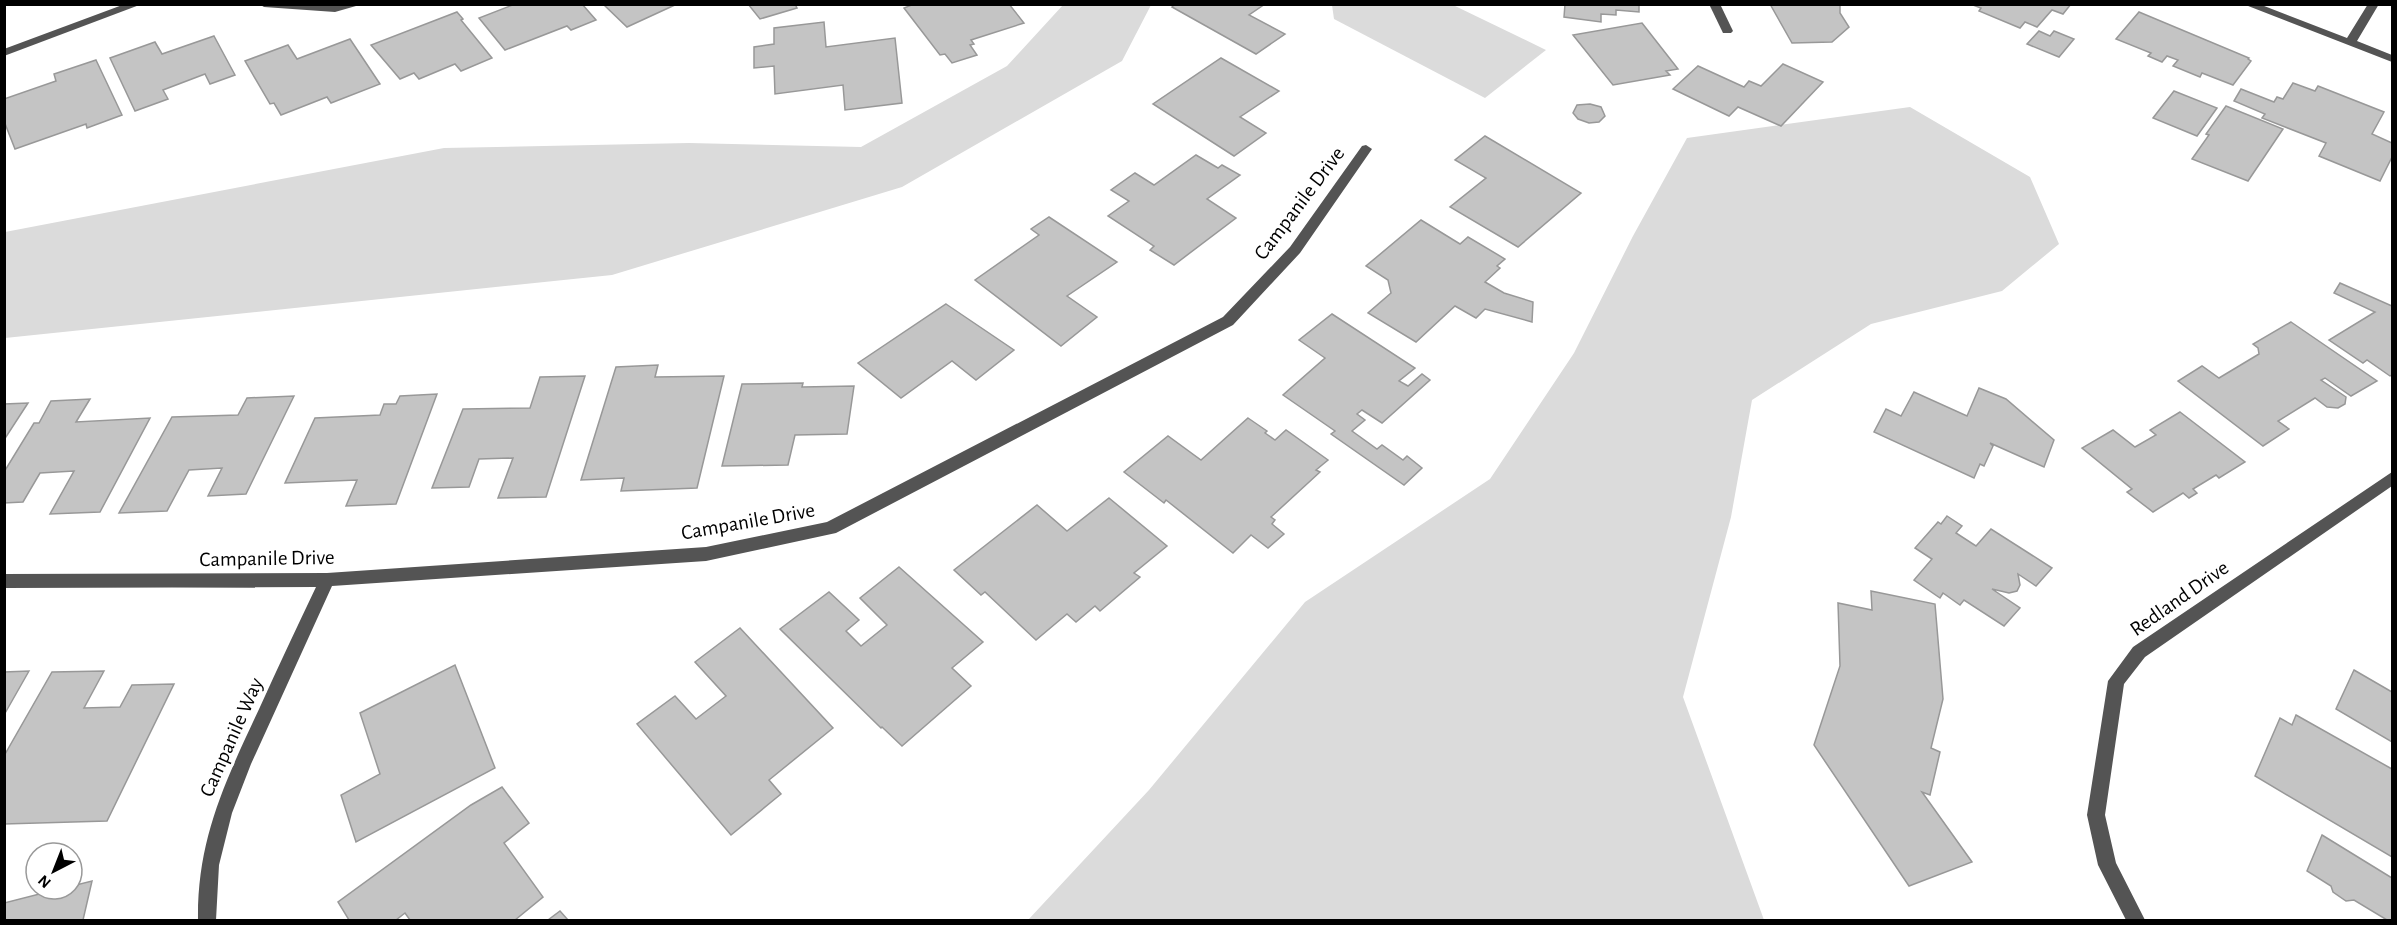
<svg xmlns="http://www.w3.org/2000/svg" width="2397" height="925" font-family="'Alegreya Sans',sans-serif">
<rect width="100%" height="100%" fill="#fff"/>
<g fill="#dbdbdb">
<polygon points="1063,5 1151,5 1122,61 902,187 612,275 5,338 5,232 444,148 689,143 861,147 1007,66"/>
<polygon points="1332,5 1453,5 1546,50 1485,98 1334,19"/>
<polygon points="1910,107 2030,177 2059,244 2002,291 1871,324 1752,400 1731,517 1683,697 1764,920 1028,920 1149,790 1305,602 1490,479 1574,353 1633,236 1687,138"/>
</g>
<g fill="#c4c4c4" stroke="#989898" stroke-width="1.5">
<polygon points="515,4 582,4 596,20 571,30 567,26 505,50 479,18"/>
<polygon points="603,4 677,4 627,27"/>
<polygon points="748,4 795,4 797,8 760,19"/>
<polygon points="914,4 1009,4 1024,23 971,40 974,44 970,45 977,55 952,63 945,54 940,55 904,8"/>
<polygon points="1175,4 1265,4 1249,15 1285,34 1256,54 1172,7"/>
<polygon points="1565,4 1639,4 1639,12 1616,10 1616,15 1601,14 1601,22 1564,17"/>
<polygon points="1770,4 1840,4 1840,13 1849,27 1832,42 1792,43"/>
<polygon points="2071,4 2063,14 2052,10 2037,27 2025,22 2020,28 1979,11 1981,8 1973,5"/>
<polygon points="457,12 463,19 461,20 492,58 461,71 455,64 419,79 414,73 400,79 371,45"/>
<polygon points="2139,12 2249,58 2248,59 2251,61 2233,85 2202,73 2200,77 2173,66 2178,60 2167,56 2162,62 2148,56 2151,53 2116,39"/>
<polygon points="824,22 826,47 895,38 902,103 845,110 843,85 775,94 774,66 754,68 754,47 774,44 774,28"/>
<polygon points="1642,23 1678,69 1666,71 1670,75 1613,85 1573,35"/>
<polygon points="2039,31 2050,36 2054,31 2074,39 2059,57 2027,44"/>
<polygon points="214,36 235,75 210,84 205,74 163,90 168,99 135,111 110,58 155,42 162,54"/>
<polygon points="350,39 380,84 331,103 327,97 281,115 274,103 270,104 245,61 288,45 297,59"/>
<polygon points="1221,58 1279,91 1240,117 1266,133 1234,156 1153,104"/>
<polygon points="96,60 122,115 87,128 86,124 15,149 4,121 4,99 56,81 54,74"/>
<polygon points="1783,64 1823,82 1781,126 1738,107 1729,116 1673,89 1698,66 1744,87 1749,81 1761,86"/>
<polygon points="2293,83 2315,91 2318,86 2384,112 2372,134 2392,143 2392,157 2380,181 2319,156 2326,143 2262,118 2265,114 2234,101 2241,89 2274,102 2277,97 2283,99"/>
<polygon points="2174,91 2217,108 2197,136 2153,118"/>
<polygon points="1590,104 1601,107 1605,116 1599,122 1589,123 1578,119 1573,113 1577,105"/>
<polygon points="2226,106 2283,129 2248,181 2192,159 2209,135 2206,134"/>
<polygon points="1485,136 1581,193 1518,247 1450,207 1486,178 1455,160"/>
<polygon points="1196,155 1218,168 1222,165 1240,175 1207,199 1236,218 1174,265 1150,250 1154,246 1108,216 1129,201 1111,190 1135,173 1154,185"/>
<polygon points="1049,217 1117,262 1067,296 1097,317 1061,346 975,280 1039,235 1031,229"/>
<polygon points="1421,220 1460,244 1468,237 1505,259 1497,266 1500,268 1485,282 1504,293 1533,302 1532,322 1485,309 1476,318 1455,306 1416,342 1368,313 1391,293 1388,280 1366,266"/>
<polygon points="2340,283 2392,306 2392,375 2390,376 2367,360 2363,363 2329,340 2375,312 2334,293"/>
<polygon points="946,304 1014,350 976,380 952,361 901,398 858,363"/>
<polygon points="1332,314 1415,368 1399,381 1408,386 1422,374 1430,380 1382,423 1362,410 1357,414 1365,420 1352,431 1377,449 1382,445 1403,460 1407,456 1422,468 1404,485 1331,434 1335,431 1283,395 1325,358 1299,340"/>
<polygon points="2291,322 2377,381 2351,396 2325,378 2321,380 2346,397 2345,404 2338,408 2327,407 2315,398 2278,421 2289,429 2263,446 2178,381 2202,366 2219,378 2259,354 2258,348 2253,344"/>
<polygon points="658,365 655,377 724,376 697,488 621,491 624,478 581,480 616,367"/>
<polygon points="585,376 546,497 498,498 513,458 479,459 469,487 432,488 463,409 530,408 540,377"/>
<polygon points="803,383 802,387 854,386 847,434 795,435 788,465 722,466 742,384"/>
<polygon points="1979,388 2006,399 2054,440 2044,467 1990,443 1993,446 1984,466 1980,464 1974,478 1874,432 1886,409 1901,416 1914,392 1967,416"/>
<polygon points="437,394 396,504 346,506 357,480 285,483 315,418 380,415 384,404 396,404 400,396"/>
<polygon points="294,396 246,494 208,496 222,468 189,470 167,511 119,513 172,417 238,415 247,398"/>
<polygon points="90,399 76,422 150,418 100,512 50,514 74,471 40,473 23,502 4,503 4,472 34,423 39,423 51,401"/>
<polygon points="28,403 4,440 4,404"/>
<polygon points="2180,412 2245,462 2219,478 2216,475 2193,489 2197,493 2189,498 2183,493 2153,512 2127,492 2132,489 2082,448 2113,430 2135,447 2156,435 2150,430"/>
<polygon points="1248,418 1267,431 1265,433 1275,440 1286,430 1328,460 1316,470 1320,472 1271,517 1275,520 1272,524 1284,534 1268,548 1251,535 1233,553 1166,500 1164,503 1124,472 1168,436 1201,460"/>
<polygon points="1109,498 1167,546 1134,573 1140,577 1100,611 1095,606 1076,622 1067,614 1036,640 985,592 981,595 954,570 1037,505 1067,531"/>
<polygon points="1947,516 1962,526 1956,533 1976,546 1991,529 2052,568 2036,586 2018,574 2020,585 2017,591 2009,593 1992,589 2020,608 2004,626 1964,600 1960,605 1943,593 1940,598 1914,580 1932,559 1915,548 1938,522 1941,524"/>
<polygon points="899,567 983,642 952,668 971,686 902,746 882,727 881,728 780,629 829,592 859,620 846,631 861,646 887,625 860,598"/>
<polygon points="1871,591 1935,604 1943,699 1931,748 1940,752 1930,795 1922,792 1972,862 1909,886 1814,745 1840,666 1838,603 1872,610"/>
<polygon points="740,628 833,728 769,780 781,794 731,835 637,724 675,696 696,719 726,696 695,662"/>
<polygon points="455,665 495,768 356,842 341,795 380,774 360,713"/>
<polygon points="2354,670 2392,692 2392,742 2336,709"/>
<polygon points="29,671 4,715 4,672"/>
<polygon points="104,671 84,708 120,707 132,685 174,684 107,821 4,824 4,756 52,672"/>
<polygon points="2296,715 2392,769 2392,857 2255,776 2280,718 2292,725"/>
<polygon points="502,787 529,823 504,843 543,897 515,920 410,920 405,913 396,920 349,920 338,902 471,805"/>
<polygon points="2322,835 2392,878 2392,920 2387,920 2354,900 2346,901 2333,892 2331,886 2307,871"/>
<polygon points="92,881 83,920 4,920 4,903 59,889 72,889 72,886"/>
<polygon points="560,911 568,920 548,920"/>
</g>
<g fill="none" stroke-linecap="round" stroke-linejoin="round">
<g fill="#545454" fill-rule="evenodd">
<polygon points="125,4 142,4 4,56 4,49"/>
<polygon points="259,4 363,4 335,12 264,7"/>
<polygon points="1709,4 1720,4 1733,31 1731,33 1723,33"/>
<polygon points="2243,4 2259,4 2347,38 2368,4 2379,4 2357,41 2392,55 2392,62"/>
<path d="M1366 145 1372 149 1300 253 1233 325 836 533 706 561 332 586 251 764 232 813 219 865 216 920H198C197 838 226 780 260 707 278 667 297 627 316 587L4 588V574L327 573 706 547 827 522 1223 317 1290 247 1362 146Z"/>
<polygon points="2392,472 2392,486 2145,657 2124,684 2105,815 2116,863 2145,920 2126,920 2098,865 2087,815 2108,681 2133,647"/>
</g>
</g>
<g text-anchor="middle" stroke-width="6" stroke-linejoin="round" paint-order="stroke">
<g font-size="21" fill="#000" stroke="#fff">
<text transform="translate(1299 203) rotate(-53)" y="7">Campanile Drive</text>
<text transform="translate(748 521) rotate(-10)" y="7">Campanile Drive</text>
<text transform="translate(267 558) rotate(-1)" y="7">Campanile Drive</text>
<text transform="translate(2179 598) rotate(-35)" y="7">Redland Drive</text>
<text transform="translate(231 737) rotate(-66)" y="7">Campanile Way</text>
</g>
</g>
<rect width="2397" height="925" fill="none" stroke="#000000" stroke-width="12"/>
<g transform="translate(54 871) rotate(222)"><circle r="28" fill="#ffffff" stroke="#999999" stroke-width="1.5"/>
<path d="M0-4.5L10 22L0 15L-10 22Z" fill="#000000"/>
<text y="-9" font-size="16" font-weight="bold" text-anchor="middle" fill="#000000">N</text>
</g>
</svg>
